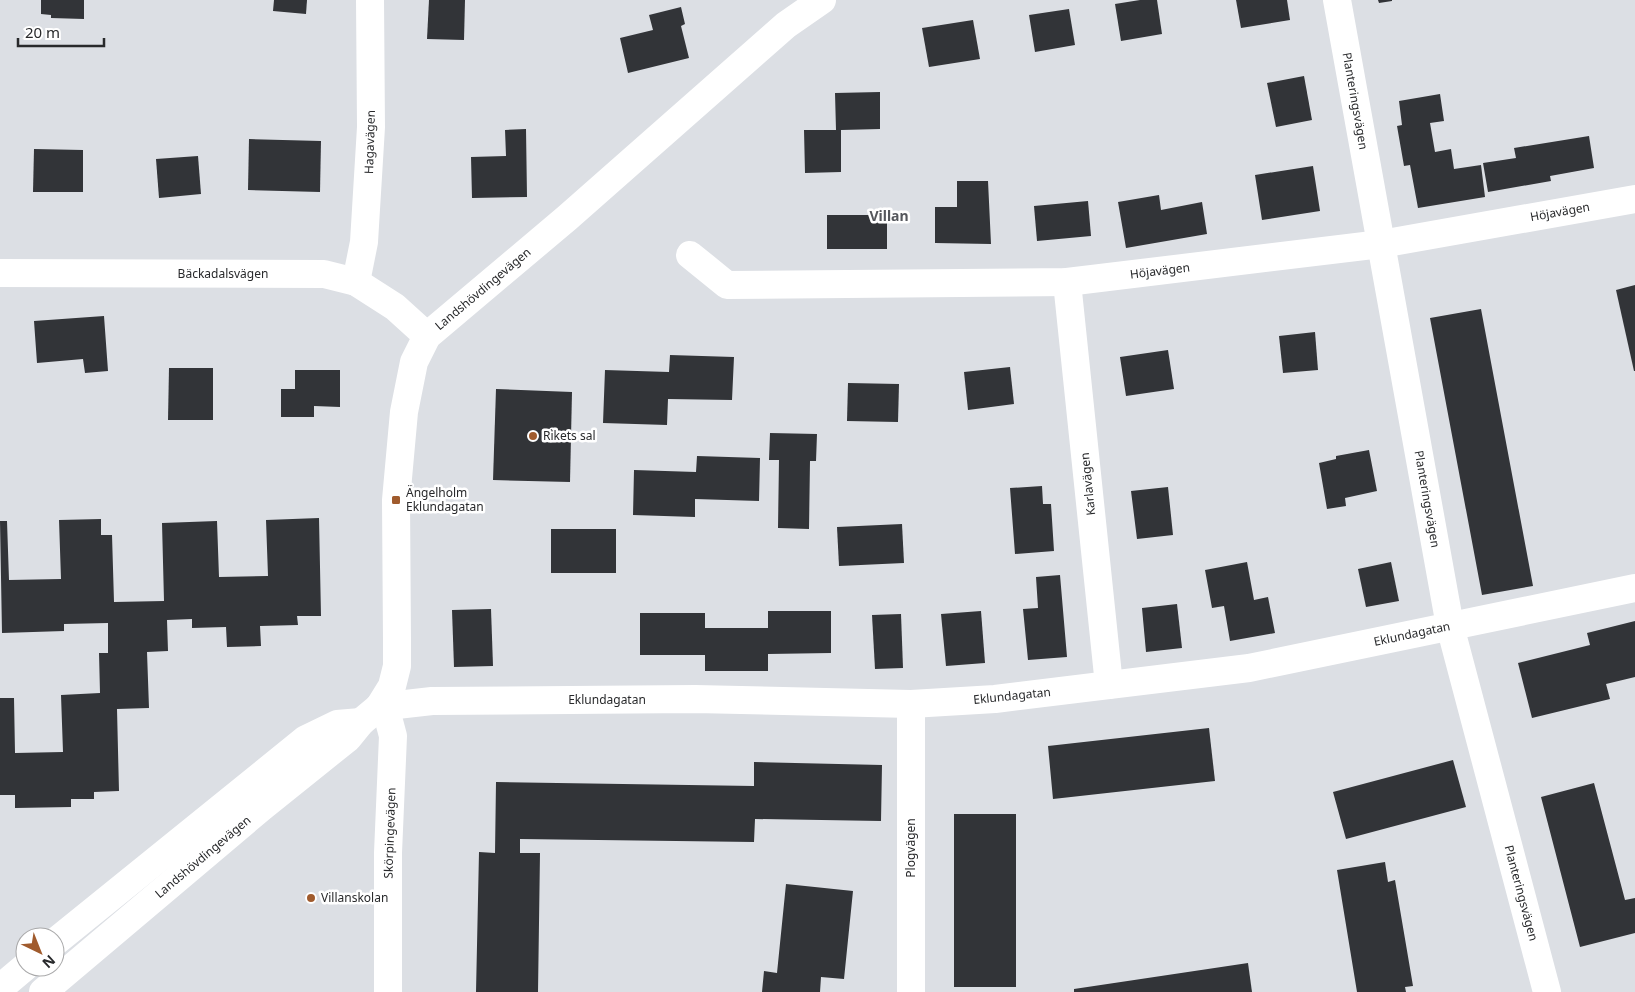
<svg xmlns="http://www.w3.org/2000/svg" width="1635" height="992" font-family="'Noto Sans',sans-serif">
<rect width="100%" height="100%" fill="#dcdfe4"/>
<g fill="#323438">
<polygon points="41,0 84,0 84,19 51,18 51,15 41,14"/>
<polygon points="274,0 307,0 306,14 273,11"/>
<polygon points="429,0 465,0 464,40 427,39"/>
<polygon points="1140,0 1157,0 1162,34 1121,41 1115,4"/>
<polygon points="1236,0 1287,0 1290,20 1241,28"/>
<polygon points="1378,0 1392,0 1392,1 1379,3"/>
<polygon points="681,7 685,24 681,26 689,58 628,73 620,38 653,30 649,15"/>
<polygon points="1069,9 1075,45 1035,52 1029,15"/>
<polygon points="973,20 980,59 929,67 922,28"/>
<polygon points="1304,76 1312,120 1276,127 1267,83"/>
<polygon points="880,92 880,129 841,130 841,172 805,173 804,130 836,130 835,93"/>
<polygon points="1440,94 1444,121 1430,123 1435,152 1451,149 1454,169 1481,165 1485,197 1418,208 1410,165 1404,166 1397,126 1402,125 1399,101"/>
<polygon points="526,129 527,197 472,198 471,157 506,156 505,130"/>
<polygon points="1589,136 1594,168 1550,176 1551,181 1488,192 1483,163 1516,158 1514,148"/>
<polygon points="249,139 321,141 320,192 248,190"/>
<polygon points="34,149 83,150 83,192 33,192"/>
<polygon points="198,156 201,194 159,198 156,159"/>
<polygon points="1313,166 1320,211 1262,220 1255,175"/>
<polygon points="957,181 988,181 991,244 935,243 935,207 957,207"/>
<polygon points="1159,195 1161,210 1202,202 1207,234 1126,248 1118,202"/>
<polygon points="1088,201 1091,236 1037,241 1034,206"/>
<rect x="827" y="215" width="60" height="34"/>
<polygon points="1635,285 1635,371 1634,371 1616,290"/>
<polygon points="1481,309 1533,586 1482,595 1430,318"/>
<polygon points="104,316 108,371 85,373 83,359 37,363 34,321"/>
<polygon points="1315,332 1318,370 1283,373 1279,336"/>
<polygon points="1168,350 1174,389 1126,396 1120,357"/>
<polygon points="670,355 734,357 732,400 668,399 667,425 603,423 605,370 669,372"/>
<polygon points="1010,367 1014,404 968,410 964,372"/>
<polygon points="169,368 213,368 213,420 168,420"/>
<polygon points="295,370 340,370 340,407 314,406 314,417 281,417 281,389 295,389"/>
<polygon points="848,383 899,384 898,422 847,421"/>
<polygon points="496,389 572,392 570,482 493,480"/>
<polygon points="770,433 817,434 816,461 810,461 809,529 778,528 779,460 769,460"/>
<polygon points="1369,450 1377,491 1345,498 1346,506 1327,509 1319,463 1336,459 1336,456"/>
<polygon points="697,456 760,458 759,501 695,499 695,517 633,515 634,470 696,472"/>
<polygon points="1042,486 1043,504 1051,504 1054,551 1015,554 1010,488"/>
<polygon points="1168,487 1173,535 1137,539 1131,491"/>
<polygon points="319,518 321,616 297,616 298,625 260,626 261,646 227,647 226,627 192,628 192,619 167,620 168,651 147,652 149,708 117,709 119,791 94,792 94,799 71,799 71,807 15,808 15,795 0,795 0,698 14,698 15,753 63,752 61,695 100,693 99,653 108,653 108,623 64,624 64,631 2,633 0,521 7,521 9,580 61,579 59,520 101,519 101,535 112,535 114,602 164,601 162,523 217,521 219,577 268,576 266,520"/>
<polygon points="902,524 904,563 839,566 837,527"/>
<rect x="551" y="529" width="65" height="44"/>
<polygon points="1247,562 1254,600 1268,597 1275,633 1230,641 1224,606 1212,608 1205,570"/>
<polygon points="1391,562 1399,601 1366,607 1358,569"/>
<polygon points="1060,575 1067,657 1028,660 1023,609 1038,608 1036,577"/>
<polygon points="1177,604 1182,648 1146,652 1142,608"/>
<polygon points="491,609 493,666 454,667 452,610"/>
<polygon points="768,611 831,611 831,653 768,654 768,671 705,671 705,655 640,655 640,613 705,613 705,628 768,628"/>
<polygon points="981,611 985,663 946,666 941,614"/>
<polygon points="901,614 903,668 875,669 872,615"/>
<polygon points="1635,621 1635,677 1606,684 1610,699 1532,718 1518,663 1590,645 1587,633"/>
<polygon points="1209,728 1215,781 1053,799 1048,746"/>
<polygon points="1453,760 1466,807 1346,839 1333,792"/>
<polygon points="754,762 882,765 881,821 755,819 754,842 520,839 520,853 540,853 538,992 476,992 479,852 495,853 496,782 754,786"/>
<polygon points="1594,783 1625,900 1635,898 1635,933 1580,947 1541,797"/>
<rect x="954" y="814" width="62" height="173"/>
<polygon points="1385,862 1388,882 1395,880 1413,986 1405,987 1406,992 1357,992 1337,870"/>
<polygon points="786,884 853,891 844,979 821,977 820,992 762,992 764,971 777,973"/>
<polygon points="1248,963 1252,992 1074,992 1074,989"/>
</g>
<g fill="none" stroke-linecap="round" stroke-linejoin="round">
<g stroke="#fff" stroke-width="28">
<polyline points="1337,0 1450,626 1547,992"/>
<polyline points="690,255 727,285 1067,282 1381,244 1635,199"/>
<polyline points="0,273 324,274 356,282 395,307 427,336"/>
<polyline points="356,282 364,242 371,127 370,0"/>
<polyline points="1067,282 1109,685"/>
<polyline points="379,707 432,701 695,699 911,704 995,699 1249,668 1635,588"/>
<polyline points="379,707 389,721 393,736 388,853 388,992"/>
<polyline points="55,942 306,739 337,724 361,722"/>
<polyline points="0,988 25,967"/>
<polyline points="43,992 262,807 348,738 361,722 379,707 392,686 397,666 397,640 396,500 404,412 414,362 427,336 567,218 786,25 822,0"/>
<polyline points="911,992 911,704"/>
</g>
</g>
<g fill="#a05b2d" stroke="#fff" stroke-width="2">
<circle cx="533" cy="436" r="5"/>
<rect x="391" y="495" width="10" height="10" rx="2.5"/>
<circle cx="311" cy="898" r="5"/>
</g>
<g text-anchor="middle" stroke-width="5" stroke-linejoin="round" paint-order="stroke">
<g font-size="12" fill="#28292b" stroke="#fff">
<text transform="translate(1355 101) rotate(80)" y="4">Planteringsvägen</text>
<text transform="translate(370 142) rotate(-88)" y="4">Hagavägen</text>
<text transform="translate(1560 212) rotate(-10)" y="4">Höjavägen</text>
<text transform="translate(1160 271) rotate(-7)" y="4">Höjavägen</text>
<text x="223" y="278">Bäckadalsvägen</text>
<text transform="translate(483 289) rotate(-40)" y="4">Landshövdingevägen</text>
<text transform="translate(1088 484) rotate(-96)" y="4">Karlavägen</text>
<text transform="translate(1427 499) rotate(80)" y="4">Planteringsvägen</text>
<text transform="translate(1412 634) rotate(-12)" y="4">Eklundagatan</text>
<text transform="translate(1012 696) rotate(-6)" y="4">Eklundagatan</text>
<text x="607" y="704">Eklundagatan</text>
<text transform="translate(390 833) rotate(-88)" y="4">Skörpingevägen</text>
<text transform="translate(911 848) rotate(-90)" y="4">Plogvägen</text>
<text transform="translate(203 857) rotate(-40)" y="4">Landshövdingevägen</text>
<text transform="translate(1521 893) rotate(75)" y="4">Planteringsvägen</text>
</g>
<g font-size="12" fill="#28292b" stroke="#fff" text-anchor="start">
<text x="543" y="440">Rikets sal</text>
<text x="406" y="497">Ängelholm<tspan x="406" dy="14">Eklundagatan</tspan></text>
<text x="321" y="902">Villanskolan</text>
</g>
<g font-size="14" font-weight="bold" fill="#55575c" stroke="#fff">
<text x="889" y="221">Villan</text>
</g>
</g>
<g transform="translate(40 952) rotate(137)"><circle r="24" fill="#ffffff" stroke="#a9a9aa"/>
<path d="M0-4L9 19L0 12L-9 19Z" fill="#a05b2d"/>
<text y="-8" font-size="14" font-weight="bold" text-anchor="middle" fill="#28292b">N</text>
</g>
<path d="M18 38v8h86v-8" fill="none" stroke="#28292b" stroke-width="2.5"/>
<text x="25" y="38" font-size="15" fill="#28292b" stroke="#ffffff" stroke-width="4" paint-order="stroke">20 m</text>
</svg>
